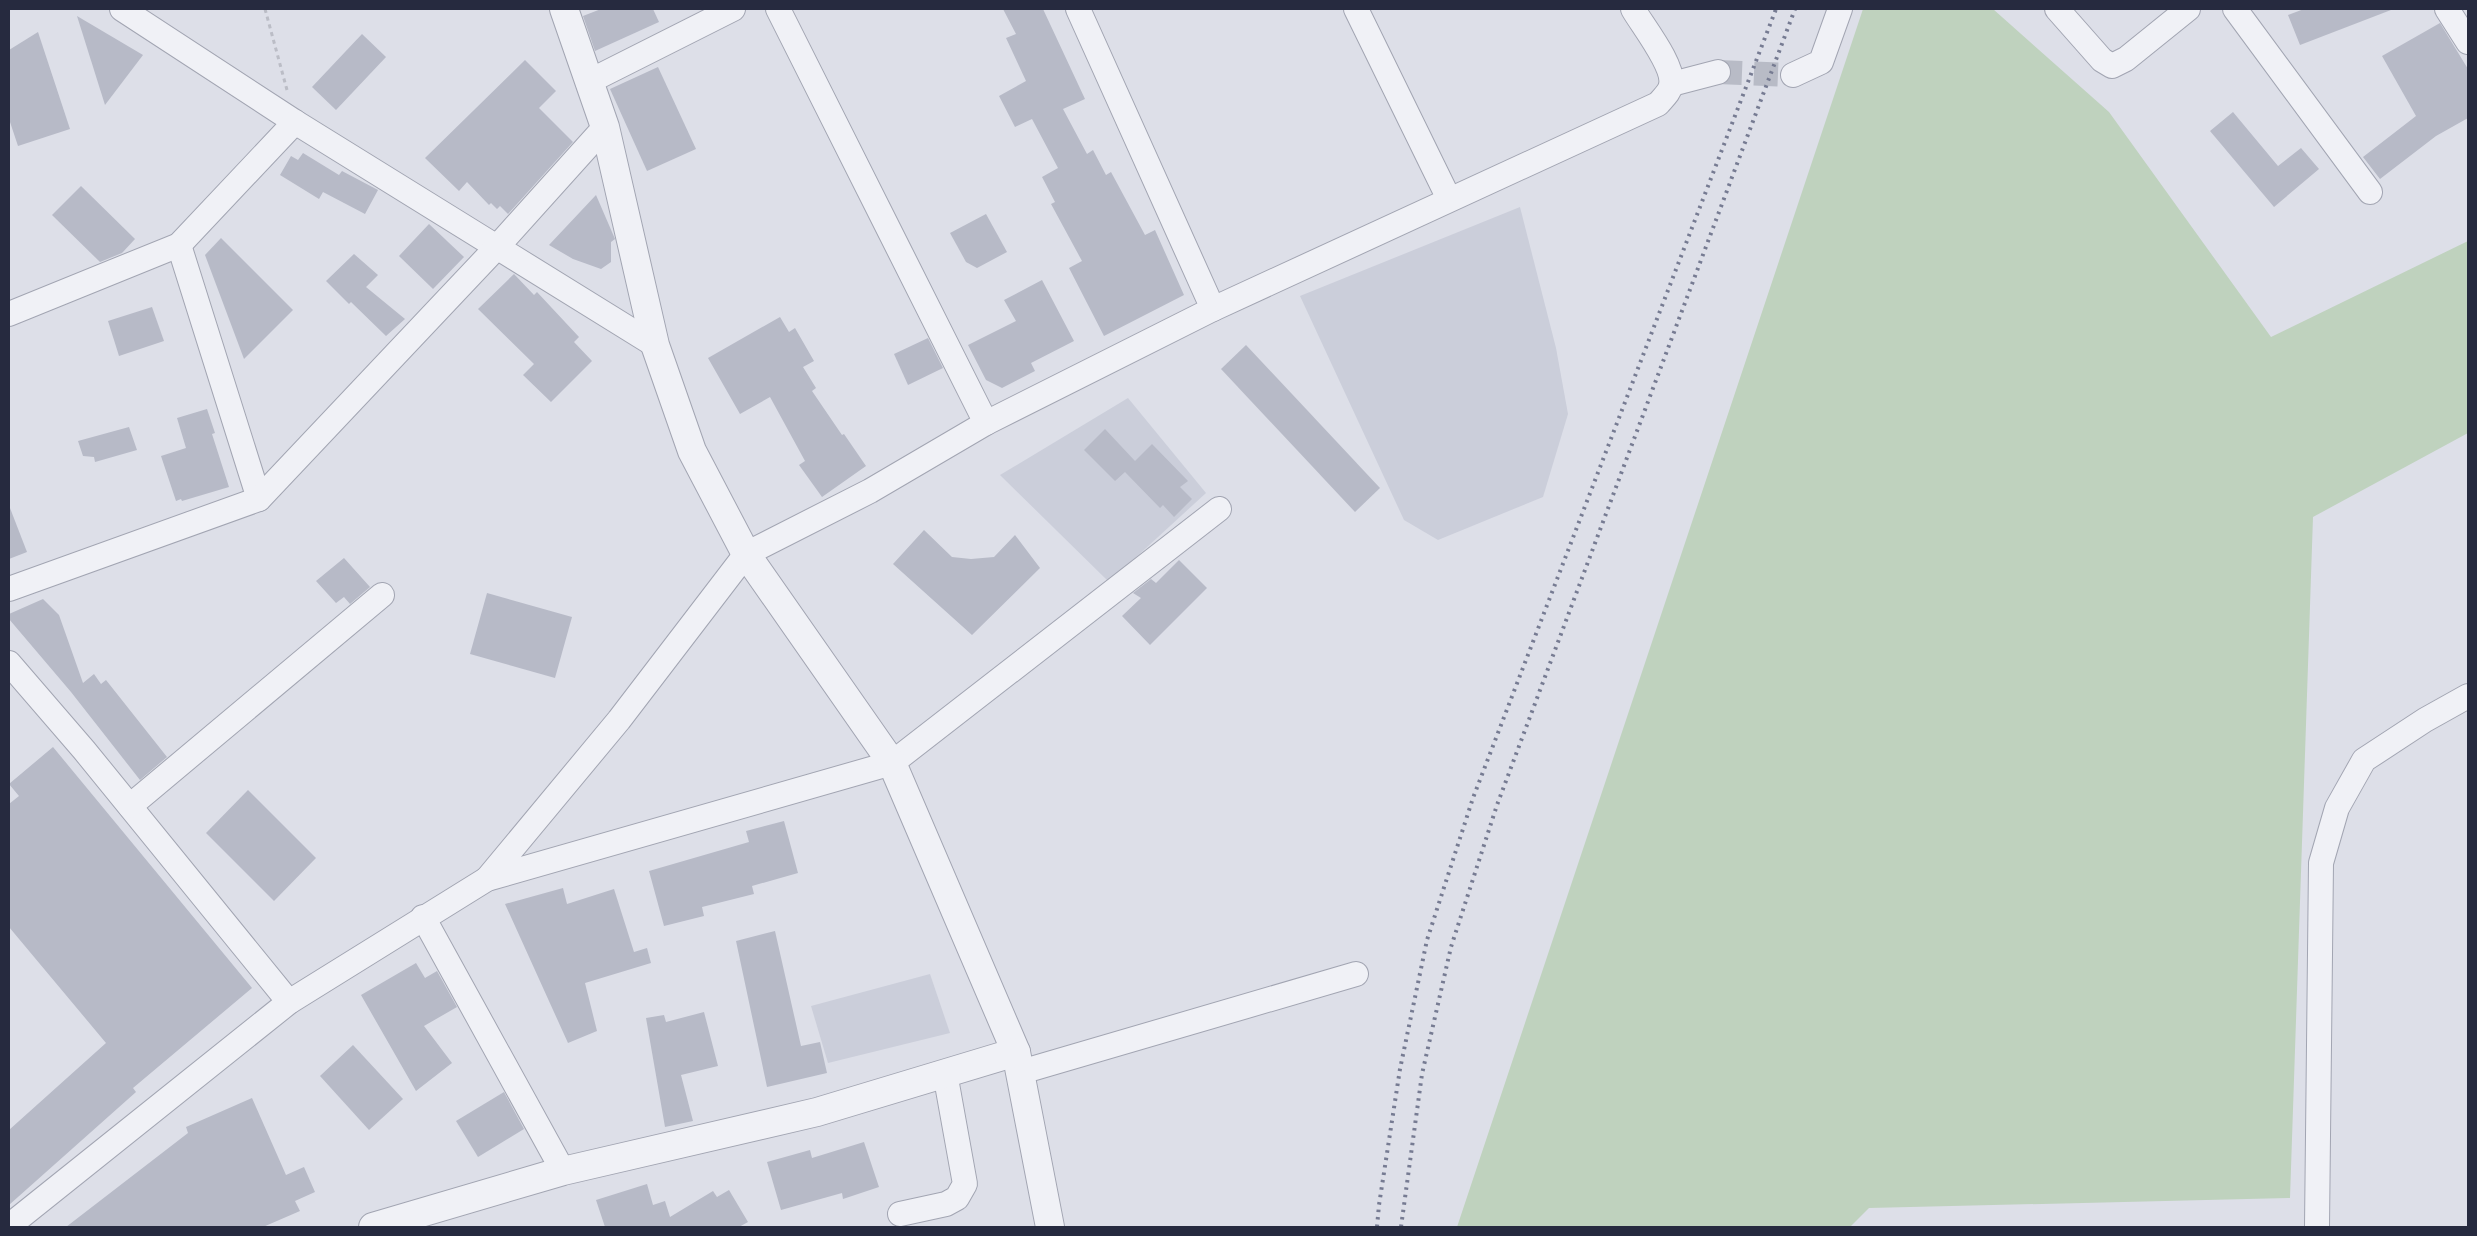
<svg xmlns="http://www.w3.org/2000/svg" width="2477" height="1236" font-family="'Public Sans',sans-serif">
<rect width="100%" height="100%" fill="#dddfe8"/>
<g fill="#cbceda">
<polygon points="1520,207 1556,348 1568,414 1543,497 1438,540 1404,520 1300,296"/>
<polygon points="1128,398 1206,493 1109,582 1000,475"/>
<polygon points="930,974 950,1033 828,1063 811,1006"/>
</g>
<polygon fill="#bfd2be" points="1863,9 1993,9 2109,112 2271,337 2468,241 2468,433 2313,517 2290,1198 1869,1208 1850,1227 1457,1227"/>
<g fill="#b7bac7">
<polygon points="601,9 653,9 659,22 595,51 583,16"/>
<polygon points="1003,9 1043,9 1085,99 1063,109 1087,154 1093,150 1106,175 1111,172 1145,235 1155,230 1184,295 1104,336 1069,268 1082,261 1051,204 1055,202 1042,177 1058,168 1032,119 1015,127 999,96 1026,81 1006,38 1016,34"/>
<polygon points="2304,9 2390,9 2391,10 2300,45 2288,15"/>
<polygon points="77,16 143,55 105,105"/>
<polygon points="2440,23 2468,69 2468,118 2436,136 2380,179 2363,157 2416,116 2382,56"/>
<polygon points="38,32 70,129 18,146 9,119 9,50"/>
<polygon points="362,34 386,57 336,110 312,87"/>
<polygon points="525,60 556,91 539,108 573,142 508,214 500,206 497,209 491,203 489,205 467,182 459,191 425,158"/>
<polygon points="658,67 696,149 647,171 610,89"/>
<polygon points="2233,112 2278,166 2301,148 2319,169 2274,207 2210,131"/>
<polygon points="303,153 339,175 342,171 378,190 365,214 323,192 319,199 280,175 291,156 298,160"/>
<polygon points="81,186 135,239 122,253 100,262 52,215"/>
<polygon points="596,195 615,239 611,242 611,262 601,269 573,259 549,245"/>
<polygon points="986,214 1007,252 977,268 966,262 950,233"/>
<polygon points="429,224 464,257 433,289 399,256"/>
<polygon points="221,238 293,310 244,359 205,255"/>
<polygon points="354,254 378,275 366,287 405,319 386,336 351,302 349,304 326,281"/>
<polygon points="514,274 534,295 537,292 579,337 574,342 592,361 551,402 523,375 534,364 478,309"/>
<polygon points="1042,280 1074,341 1031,363 1035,371 1002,388 986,380 968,345 1016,321 1004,300"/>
<polygon points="152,307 164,341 119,356 108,321"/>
<polygon points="780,317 789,332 795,328 814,361 803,367 816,388 812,391 842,435 844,434 866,466 822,497 799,465 805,461 770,397 740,414 708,358"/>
<polygon points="928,338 943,368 908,385 894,354"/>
<polygon points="1246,345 1380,488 1355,512 1221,369"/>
<polygon points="207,409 215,433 212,434 229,487 182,501 181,499 176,501 161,456 186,448 177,418"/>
<polygon points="129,427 137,450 95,462 94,457 83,456 78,441"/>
<polygon points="1105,429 1135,461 1152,444 1188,481 1180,487 1192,499 1174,517 1163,505 1160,508 1125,472 1115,481 1084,450"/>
<polygon points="10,508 27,552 9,559 9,509"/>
<polygon points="924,530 952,557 971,559 994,557 1015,535 1040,568 972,635 893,564"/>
<polygon points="344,558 370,587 350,604 344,597 336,603 316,581"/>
<polygon points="1179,560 1207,588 1150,645 1122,616 1141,598 1133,593 1151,579 1156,583"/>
<polygon points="487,593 572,617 555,678 470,654"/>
<polygon points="43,599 59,615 83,683 94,674 101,684 106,680 167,757 140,780 71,692 9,619 9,614"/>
<polygon points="53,747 252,988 133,1088 136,1092 9,1205 9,1130 106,1043 9,927 9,804 19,796 9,784"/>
<polygon points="248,790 316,858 274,901 206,833"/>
<polygon points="784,821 798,873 752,886 754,894 702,907 704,916 664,926 649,871 749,842 746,831"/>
<polygon points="563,888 567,904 614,889 634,952 647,948 651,963 585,983 597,1031 568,1043 505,904"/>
<polygon points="775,931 801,1046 820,1042 827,1073 767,1087 736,941"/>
<polygon points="416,963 425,978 437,971 457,1007 424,1026 452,1063 416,1091 361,995"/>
<polygon points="704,1012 718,1066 681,1075 693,1121 665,1127 646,1018 664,1015 666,1022"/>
<polygon points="353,1045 403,1099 369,1130 320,1076"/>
<polygon points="504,1092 524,1129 478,1157 456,1121"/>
<polygon points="252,1098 286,1175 304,1167 315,1192 295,1201 300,1211 263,1227 66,1227 188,1133 186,1127"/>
<polygon points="864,1142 879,1187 843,1199 842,1193 781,1210 767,1162 810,1150 812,1158"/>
<polygon points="647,1184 653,1205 665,1201 670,1217 713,1191 717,1197 729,1190 748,1222 739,1227 605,1227 596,1200"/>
</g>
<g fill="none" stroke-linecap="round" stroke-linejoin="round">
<polyline stroke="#b8bbc6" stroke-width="24" stroke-dasharray="24 12" stroke-linecap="butt" points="1718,72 1793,75"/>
<defs>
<g id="minor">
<polyline points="122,9 295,122 655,345"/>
<polyline points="778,9 986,423"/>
<polyline points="1356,9 1449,199"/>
<polyline points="2057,9 2102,60 2112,66 2126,59 2188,9"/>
<polyline points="2235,9 2370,192"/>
<polyline points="2447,9 2468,42"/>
<polyline points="1793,75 1821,62 1840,9"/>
<polyline points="588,82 733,9"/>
<polyline points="1672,84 1718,72"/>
<polyline points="179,245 259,499"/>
<path d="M1213 309 1658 104C1663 98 1670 92 1671 85 1675 66 1642 25 1633 9"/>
<polyline points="9,314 179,245 295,122"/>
<polyline points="9,589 259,499 497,247 605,127"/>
<polyline points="9,663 84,750 289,1002"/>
<polyline points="130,806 382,595"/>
<polyline points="487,879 619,720 746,554 870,491 986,423 1213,309 1078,9"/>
<polyline points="423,917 563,1171"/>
<polyline points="1021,1072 1356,974"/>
<polyline points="900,1214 946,1204 957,1198 965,1184 945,1073"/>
<polyline points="9,1226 289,1002 487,879 892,763 1219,509"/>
<polyline points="2317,1227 2321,863 2337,808 2364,760 2425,720 2468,696"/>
</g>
<g id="tertiary">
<polyline points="564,9 605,127 655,345 692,451 746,554 892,763 1016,1052 1050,1227"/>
<polyline points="373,1227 563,1171 817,1112 1016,1052"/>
</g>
</defs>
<use href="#minor" stroke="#a2a5b2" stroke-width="26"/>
<use href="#tertiary" stroke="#a2a5b2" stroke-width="30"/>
<polyline stroke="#bbbdc6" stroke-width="3" stroke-dasharray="4 4" stroke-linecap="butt" points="265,9 287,90"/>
<use href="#minor" stroke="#f0f1f6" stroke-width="24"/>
<use href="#tertiary" stroke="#f0f1f6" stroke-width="28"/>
<g stroke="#767b92" stroke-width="4" stroke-dasharray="2.5 5" stroke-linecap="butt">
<polyline points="1377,1227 1379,1205 1400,1069 1427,940 1473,798 1776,9"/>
<polyline points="1401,1227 1422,1074 1451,947 1497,805 1795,9"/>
</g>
</g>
<rect width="2477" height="1236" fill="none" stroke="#262a3f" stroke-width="20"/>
</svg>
